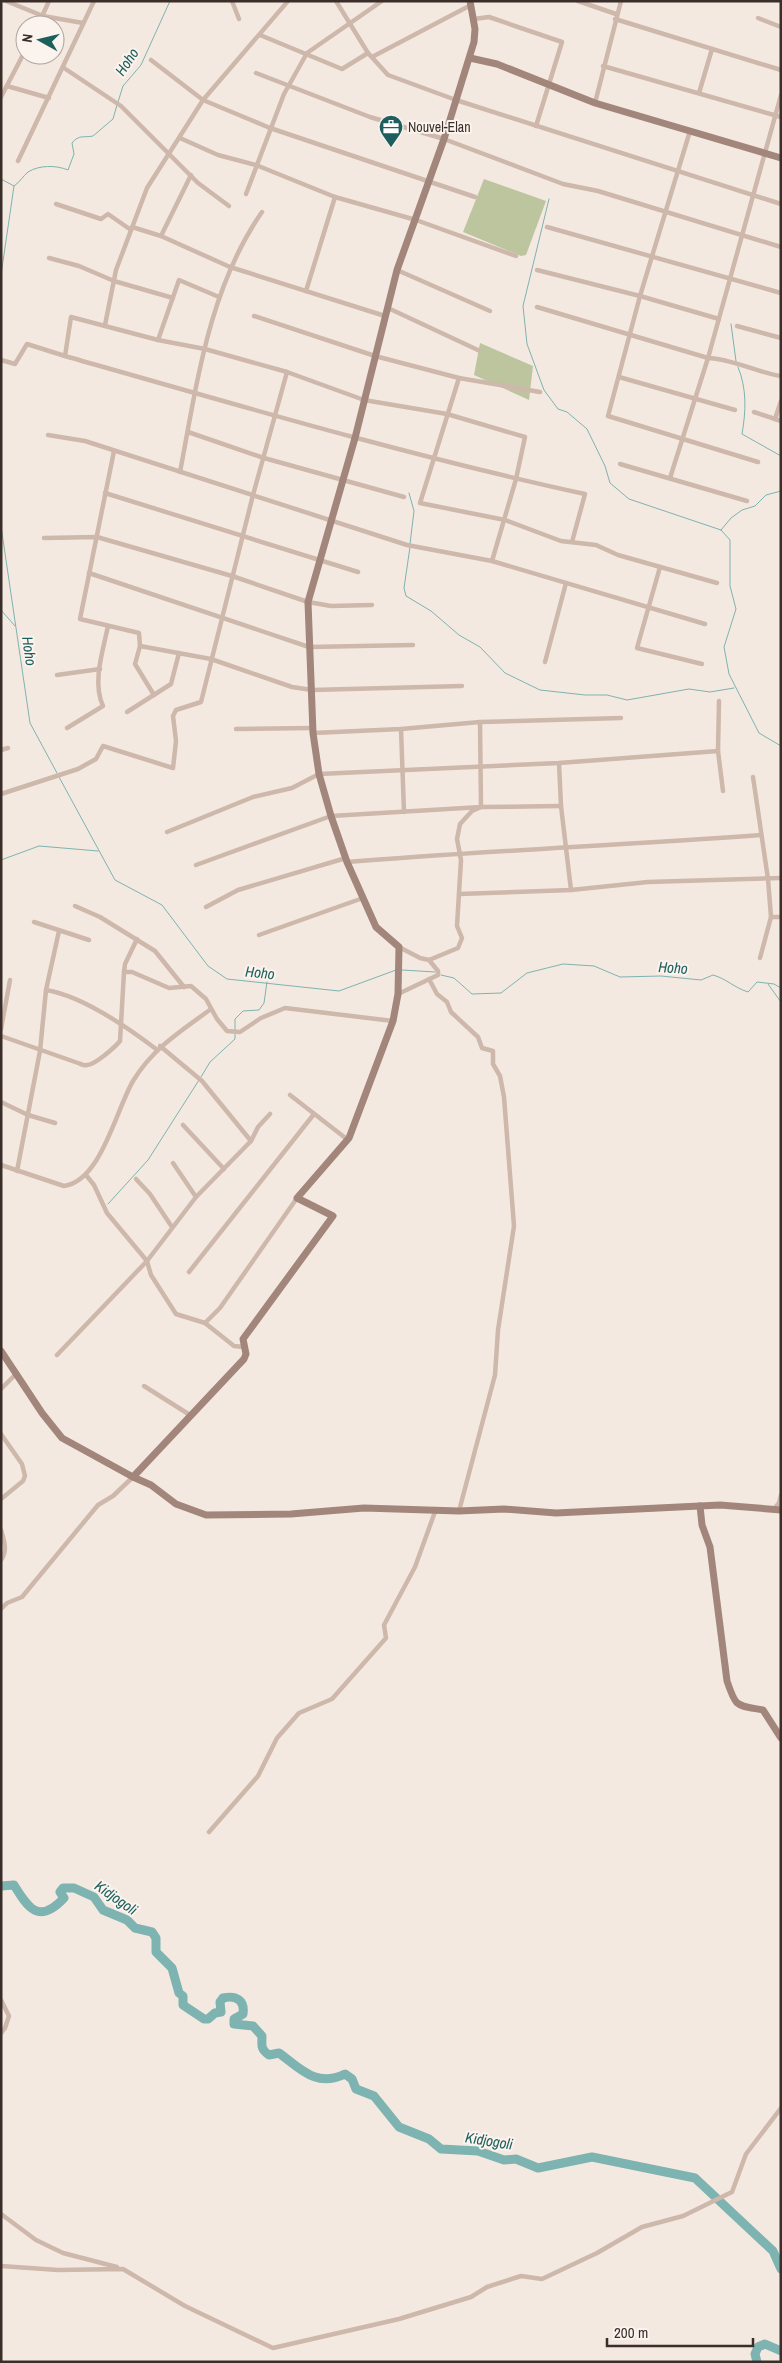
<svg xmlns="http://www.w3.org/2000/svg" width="782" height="2363" font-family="'Archivo Narrow',sans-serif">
<rect width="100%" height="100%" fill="#f4e9e0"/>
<g fill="#bcc59e">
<polygon points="484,179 546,201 526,255 521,256 463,232"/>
<polygon points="480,343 533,366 529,400 474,375"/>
</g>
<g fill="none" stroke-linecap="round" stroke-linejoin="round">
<g stroke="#7db3b0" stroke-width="1">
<polyline points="118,102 123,86 141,65 170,1"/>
<polyline points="1,179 14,186"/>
<polyline points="549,199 523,306 527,344 544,390 558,409 567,412 587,429 605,466 610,483 629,499 721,530 730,540 730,586 736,609 724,647 729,674 759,733 781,746"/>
<path d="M1 275 14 186C20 182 23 176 28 172 39 165 56 165 68 170L74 154 72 143C79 134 84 138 93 136L113 119 117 105"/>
<polyline points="731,324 736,361"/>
<path d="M738 367C747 389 746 411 742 434L781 456V460"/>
<polyline points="781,465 781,473"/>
<polyline points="409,493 414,511 410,544"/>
<polyline points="1,526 30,723 57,773"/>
<polyline points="721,530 731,518 742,510 755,506 766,495 781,491"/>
<polyline points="410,547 404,588 406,596 431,611 459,635 480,647 505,673 540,690 585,695 607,695 627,700 689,689 710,692 734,688"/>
<polyline points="1,610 15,626"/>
<polyline points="59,777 115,880 162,905 208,966 227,979 339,991 396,970"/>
<polyline points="1,860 39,846 98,851"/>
<polyline points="402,970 435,972"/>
<path d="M441 975 454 978 472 994 501 993 527 973 563 964 594 966 620 977 661 976 701 980 713 975C727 979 733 987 748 992L757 982 774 984 781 988"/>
<polyline points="768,984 781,1002"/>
<polyline points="235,1030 235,1019 243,1011 259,1010 264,1003 267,982"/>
<polyline points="201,1077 210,1062 235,1039 235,1034"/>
<polyline points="108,1204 148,1160 199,1080"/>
</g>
<g stroke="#7db3b0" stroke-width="9">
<path d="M1 1886 14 1885C28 1908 39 1925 64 1898L60 1892 63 1888H74L94 1897 103 1910 127 1920 135 1928 152 1932 156 1938V1952L172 1968 179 1993 183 1996V2005L204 2019H208L215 2013 221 2012 220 2002 223 1998C236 1995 245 2000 243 2014L234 2019V2024L253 2026 262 2036C262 2045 260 2049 269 2055L279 2053C301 2069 316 2088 345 2074L352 2079 356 2089 374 2096 399 2127 429 2139 441 2149 478 2151 504 2160 516 2159 538 2168 592 2157 695 2178 773 2251 781 2269"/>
<polyline points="757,2362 755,2354 758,2347 765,2344 781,2351"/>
</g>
<g stroke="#ceb7ab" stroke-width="4.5">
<polyline points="6,1 43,16 83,23"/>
<polyline points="232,1 239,19"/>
<polyline points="336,1 368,53 388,75 456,100 781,204"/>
<polyline points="578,1 616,14"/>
<polyline points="758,18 781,27"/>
<polyline points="474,19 489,17 562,42 536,126"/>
<polyline points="615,19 781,70"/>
<polyline points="38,25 49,1"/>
<polyline points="260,35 342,69 368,53"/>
<polyline points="372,57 471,5"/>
<polyline points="151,60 203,100 270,128 475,197"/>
<polyline points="603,66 781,117"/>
<polyline points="64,68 121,106 198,183 229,206"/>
<polyline points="256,73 370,117 444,139 563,184 598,191 781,247"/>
<polyline points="7,86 49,98"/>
<polyline points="699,93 712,49"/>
<polyline points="1,97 25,51"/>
<polyline points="595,103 621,1"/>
<polyline points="690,131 640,296 608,416 758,462"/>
<polyline points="180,138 218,155 256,165 335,197 416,220 516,256"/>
<polyline points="18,161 94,1"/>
<polyline points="246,194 284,94 307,53 382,1"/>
<polyline points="56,204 101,219 108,214 131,230"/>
<polyline points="132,227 161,236 230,267 385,316"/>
<polyline points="547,227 781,293"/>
<polyline points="161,236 191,175"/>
<polyline points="49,258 79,266 114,281 173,298"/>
<polyline points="397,270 490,311"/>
<polyline points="537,270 640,296 719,319"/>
<polyline points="306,291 335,197"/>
<path d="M537 307 708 358C733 359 755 372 781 376"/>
<polyline points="388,308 480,351"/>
<polyline points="254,316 375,356 459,378 540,392"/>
<polyline points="105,325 116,270 147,188 203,100 288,1"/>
<polyline points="737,326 781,338"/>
<polyline points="158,340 179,280 219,297"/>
<polyline points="65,356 71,317 158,340 205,349 287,372 364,400 447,414 525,437 516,479 492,561"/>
<path d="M1 360 15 364 27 344 65 356C237 405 410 456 585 494L572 542"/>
<polyline points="619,377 735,410"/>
<polyline points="459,378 420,503 505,520 561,541 596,545 618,555 717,583"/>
<polyline points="754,412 781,421"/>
<polyline points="775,419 781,401"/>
<polyline points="188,432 264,458 404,497"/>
<polyline points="48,435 85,441 407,545 492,561 705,624"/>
<polyline points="114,451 80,619 139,633 140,646 135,664 154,695"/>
<polyline points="620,464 747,501"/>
<path d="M180 472C197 383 209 288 262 212"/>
<polyline points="670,478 708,358 781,95"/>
<polyline points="105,493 358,572"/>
<polyline points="44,538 97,537 232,576 308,602 331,606 372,605"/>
<polyline points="660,567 637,648 702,664"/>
<polyline points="89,573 309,647 413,645"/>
<polyline points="140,646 211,659 292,687 312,690 462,686"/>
<polyline points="545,662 566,583"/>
<polyline points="57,675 100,669"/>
<polyline points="719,701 718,751 723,791"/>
<polyline points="127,712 171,684 179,653"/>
<path d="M67 728 103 706C92 682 103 651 108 626"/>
<polyline points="236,729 313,728"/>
<polyline points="401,729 404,812"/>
<polyline points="313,733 401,729 480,722 621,718"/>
<polyline points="1,750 8,748"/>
<polyline points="559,763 561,806 571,890"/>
<polyline points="753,777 768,879 771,917 760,958"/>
<polyline points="1,794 78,769 96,759 103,746 173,768 176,741 173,716 176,710 201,702 253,495 287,372"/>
<polyline points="167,832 253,797 292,788 319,774 559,763 718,751"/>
<path d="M347 862C485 851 623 845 761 835"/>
<polyline points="196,865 331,816 481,807 480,722"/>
<polyline points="459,894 571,890 648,882 781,878"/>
<polyline points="75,906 100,917 155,951 184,987"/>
<polyline points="206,907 238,890 346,858"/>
<polyline points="771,917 781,917"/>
<polyline points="34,922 89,940"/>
<polyline points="259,935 363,898"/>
<polyline points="429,960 458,948 462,938 457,926 461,860 457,839 460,824 472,811 481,807 561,806"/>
<polyline points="124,972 125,964 137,939"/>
<polyline points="429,979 437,994 447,1002 451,1012 478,1037 482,1048 493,1051 493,1064 500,1076 504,1097 514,1226 498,1330 495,1375 459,1511"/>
<path d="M46 990C83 996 127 1027 156 1049"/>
<polyline points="398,994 438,975 438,971 429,960 420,958 399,947"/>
<polyline points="1,1029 10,980"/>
<path d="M1 1036 78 1063C81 1064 84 1066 87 1065 95 1065 115 1047 120 1041L124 972H132L169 988 191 986 206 999 217 1019 227 1031 240 1032 261 1018 285 1008 393 1021"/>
<polyline points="160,1046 202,1081 251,1141"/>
<polyline points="290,1095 348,1140"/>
<polyline points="1,1102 28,1115 55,1123"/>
<polyline points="183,1125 224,1169"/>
<polyline points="173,1163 196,1197"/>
<path d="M1 1165 64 1186C101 1181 116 1110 133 1081 153 1048 181 1031 211 1009"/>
<polyline points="17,1171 40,1051 46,990 59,931"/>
<polyline points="86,1175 94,1185 107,1213 147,1261 151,1275 176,1314 205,1323 234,1346 244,1347"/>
<polyline points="136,1179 150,1194 172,1227"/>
<polyline points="189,1272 314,1114"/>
<polyline points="205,1323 220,1308 297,1198"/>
<polyline points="57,1355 147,1261 196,1197 251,1141 258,1127 270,1114"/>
<polyline points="144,1386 190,1415"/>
<polyline points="1,1389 17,1373"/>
<polyline points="1,1434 22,1464 25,1476 23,1481 1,1499"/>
<polyline points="774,1509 779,1503 781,1495"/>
<path d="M1 1530C4 1540 8 1551 1 1560"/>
<polyline points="1,1609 7,1603 22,1597 98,1505 113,1496 133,1477"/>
<polyline points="209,1832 258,1776 277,1738 299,1713 332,1699 386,1638 384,1625 415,1567 436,1509"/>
<polyline points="1,2000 9,2016 5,2028 1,2033"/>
<polyline points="1,2214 36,2240 63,2253 117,2267"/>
<polyline points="1,2266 58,2270 123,2269 185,2306 273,2348 399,2319 471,2297 487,2287 521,2276 542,2279 597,2253 642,2227 683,2216 732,2192 746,2154 781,2108"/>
</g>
<g stroke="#a2867b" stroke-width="7">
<polyline points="470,58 497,64 595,103 781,158"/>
<polyline points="1,1351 42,1413 62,1438 133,1477 151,1485 176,1504 206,1515 291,1514 364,1508 459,1511 504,1509 556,1513 720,1505 781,1510"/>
<polyline points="133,1477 244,1359 246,1354 243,1339 333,1216 297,1198 349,1138 393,1021 398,994 399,947 376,927 347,862 331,816 319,774 313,733 308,602 355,438 397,270 444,139 474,42 475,29 470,1"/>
<path d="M700 1506 702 1525 710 1547 727 1681C736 1708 736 1705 763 1710L781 1738"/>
</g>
</g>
<defs>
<symbol id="office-pin" viewBox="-11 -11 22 30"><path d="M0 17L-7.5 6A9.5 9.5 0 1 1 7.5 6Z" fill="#1d5f5d" stroke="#fbf3ed"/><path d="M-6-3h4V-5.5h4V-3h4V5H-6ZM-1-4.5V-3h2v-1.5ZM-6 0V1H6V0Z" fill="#fff"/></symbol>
</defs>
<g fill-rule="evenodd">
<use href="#office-pin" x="377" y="113" width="28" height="38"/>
</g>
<g text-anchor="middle" stroke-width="4" stroke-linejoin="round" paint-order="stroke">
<g font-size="14" fill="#3b2e2a" stroke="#fbf3ed" text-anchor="start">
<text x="408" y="132">Nouvel-Elan</text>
</g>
<g font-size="15" font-style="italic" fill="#1d5f5d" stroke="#fbf3ed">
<text transform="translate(127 62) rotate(-56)" y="5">Hoho</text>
<text transform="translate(29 651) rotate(82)" y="5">Hoho</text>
<text transform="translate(673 968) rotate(4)" y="5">Hoho</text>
<text transform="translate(260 973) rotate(6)" y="5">Hoho</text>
<text transform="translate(116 1898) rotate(35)" y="5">Kidjogoli</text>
<text transform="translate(489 2141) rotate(9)" y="5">Kidjogoli</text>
</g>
</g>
<rect width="782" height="2363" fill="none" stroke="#3b2e2a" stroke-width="5"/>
<g transform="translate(40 40) rotate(278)"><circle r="24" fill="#fbf3ed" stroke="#aea49f"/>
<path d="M0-4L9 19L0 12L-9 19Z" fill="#1d5f5d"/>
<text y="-8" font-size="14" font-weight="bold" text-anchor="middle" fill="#3b2e2a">N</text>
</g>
<path d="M607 2338v8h146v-8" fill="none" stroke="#3b2e2a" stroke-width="2.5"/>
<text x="614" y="2338" font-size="15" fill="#3b2e2a" stroke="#fbf3ed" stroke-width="4" paint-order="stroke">200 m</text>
</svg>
